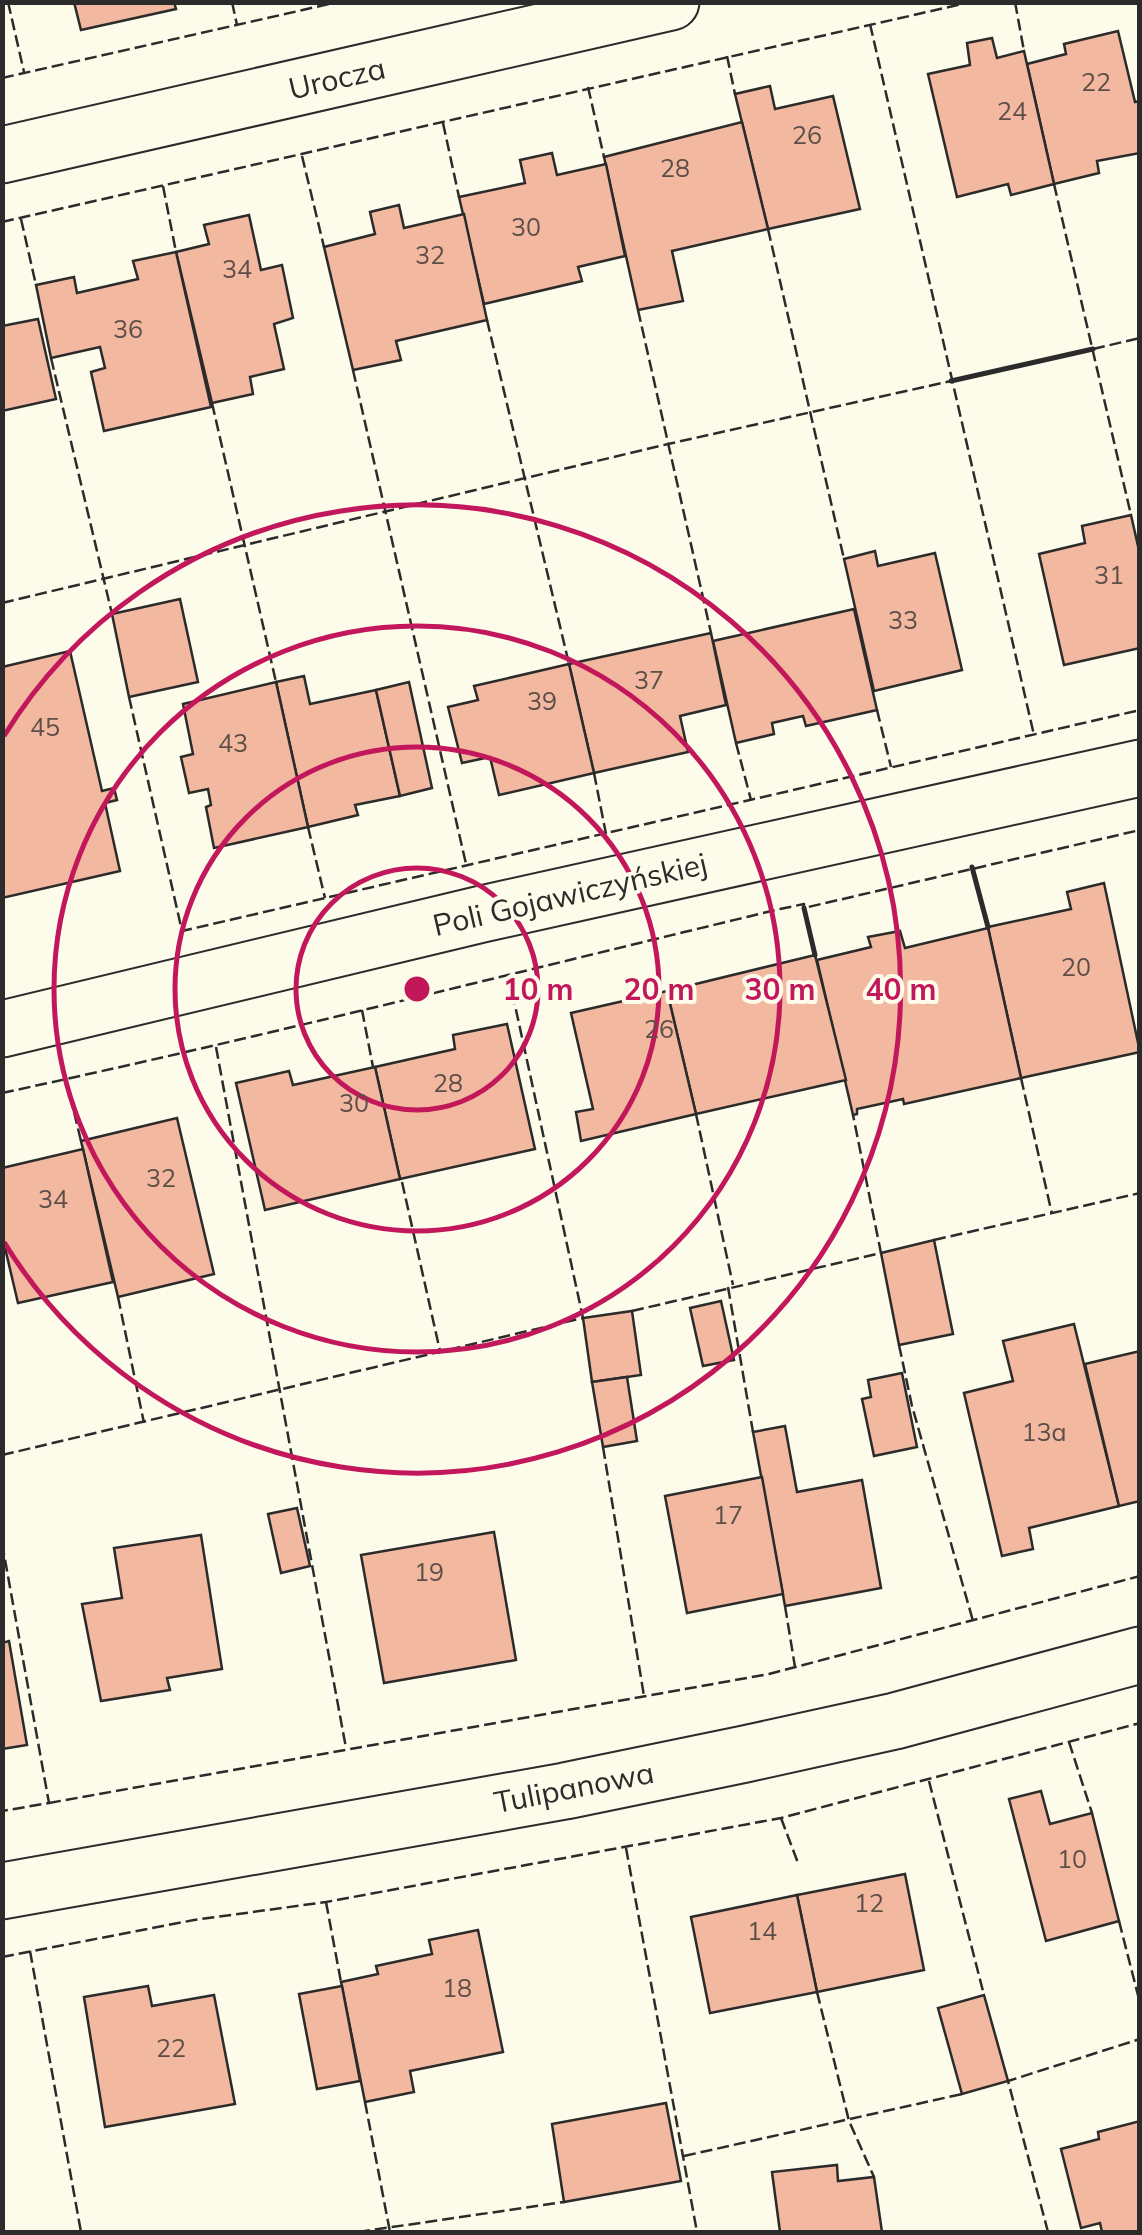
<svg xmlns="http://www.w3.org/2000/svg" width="1142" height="2235" font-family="Mulish,sans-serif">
<rect width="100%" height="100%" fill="#fdfbea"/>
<g fill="#f2b8a0" stroke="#2b2b2b" stroke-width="2.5">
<polygon points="74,2 174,2 176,9 81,30"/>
<polygon points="1118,31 1135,102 1140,101 1140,153 1097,161 1099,173 1054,184 1027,64 1066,54 1064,44"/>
<polygon points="992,38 997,58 1024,51 1054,184 1011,195 1008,184 957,197 928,74 970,65 967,43"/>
<polygon points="770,86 775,109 833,96 860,209 768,229 735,94"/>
<polygon points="742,122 768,229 672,251 683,301 638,310 604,157"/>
<polygon points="552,153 557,175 606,164 625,256 578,267 582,281 484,304 459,197 525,183 520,160"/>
<polygon points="399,205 404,228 464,214 487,320 396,341 401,360 353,370 324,247 375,234 370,212"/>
<polygon points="249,215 261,270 282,265 293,318 274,324 284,369 250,377 253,394 212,403 176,252 209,244 204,225"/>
<polygon points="176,252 211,407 104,431 91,372 105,368 100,347 51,358 36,285 74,277 77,293 138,279 133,261"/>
<polygon points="38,319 56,399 2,411 2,326"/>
<polygon points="1131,515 1140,555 1140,648 1064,665 1039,554 1085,543 1082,526"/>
<polygon points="875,551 878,566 935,553 962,670 874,691 844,559"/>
<polygon points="180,599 198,682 129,697 112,614"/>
<polygon points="854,609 877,710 806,726 803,716 772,723 774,734 736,743 713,641"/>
<polygon points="711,633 726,705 680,716 688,752 594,773 569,664"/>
<polygon points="70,651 102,791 114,788 117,800 105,803 120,871 2,898 2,667"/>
<polygon points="569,664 594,773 499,795 490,757 462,763 448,707 478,700 474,686"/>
<polygon points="304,676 310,704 376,690 400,796 355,805 358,815 308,827 276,682"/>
<polygon points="276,682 308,827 214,848 206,807 211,805 208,789 189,793 181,757 193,754 183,704"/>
<polygon points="409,682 432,788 400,796 376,690"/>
<polygon points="1104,883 1140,1052 1021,1078 988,927 1071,909 1067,892"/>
<polygon points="988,928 1021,1078 904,1104 903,1099 857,1109 857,1114 853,1115 817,960 871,947 868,937 900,931 905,948"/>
<polygon points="815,955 846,1080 696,1114 667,991"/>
<polygon points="667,991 696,1114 581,1141 576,1112 593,1109 571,1013"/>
<polygon points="507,1024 535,1149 400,1179 375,1067 455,1049 453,1035"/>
<polygon points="375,1067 400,1179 265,1210 236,1083 289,1071 293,1085"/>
<polygon points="177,1118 214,1274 118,1297 81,1141"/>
<polygon points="83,1149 113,1282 18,1303 2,1235 2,1168"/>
<polygon points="934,1240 953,1334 899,1345 881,1253"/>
<polygon points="721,1301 734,1360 703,1366 690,1308"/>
<polygon points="632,1311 641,1375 592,1382 583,1318"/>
<polygon points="1074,1324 1119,1506 1029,1528 1033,1549 1002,1556 964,1393 1013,1381 1003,1341"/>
<polygon points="1140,1351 1140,1501 1119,1506 1085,1364"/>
<polygon points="902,1373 917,1447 874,1456 862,1399 871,1397 868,1380"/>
<polygon points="627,1377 637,1441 603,1447 592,1382"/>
<polygon points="785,1426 797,1492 862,1480 881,1588 785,1606 753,1432"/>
<polygon points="762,1477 783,1594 687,1613 665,1496"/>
<polygon points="297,1508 310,1566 281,1573 268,1514"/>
<polygon points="494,1532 516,1660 384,1683 361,1555"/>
<polygon points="201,1535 222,1669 167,1678 170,1690 101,1701 82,1604 122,1598 114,1548"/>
<polygon points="9,1641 27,1745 2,1749 2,1643"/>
<polygon points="1041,1791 1050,1824 1092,1813 1119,1921 1046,1941 1009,1799"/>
<polygon points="905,1874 924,1970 817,1992 797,1895"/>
<polygon points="797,1895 817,1992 710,2013 691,1917"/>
<polygon points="478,1930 503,2052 410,2071 414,2092 365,2102 341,1982 378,1974 376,1966 432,1954 429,1940"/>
<polygon points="148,1986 152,2006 214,1995 235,2104 105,2127 84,1997"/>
<polygon points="342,1986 360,2081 317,2089 299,1994"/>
<polygon points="984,1995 1008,2081 962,2094 938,2008"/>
<polygon points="666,2103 681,2181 564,2202 552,2124"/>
<polygon points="1140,2121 1140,2232 1102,2232 1100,2223 1081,2228 1061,2149 1099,2139 1098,2132"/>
<polygon points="837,2165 838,2181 874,2177 882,2232 780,2232 772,2172"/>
</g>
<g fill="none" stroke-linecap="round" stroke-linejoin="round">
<defs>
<g id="minor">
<polyline points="2,155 671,2"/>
<polyline points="2,1029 482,914 1140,768"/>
<polyline points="2,1891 565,1791 745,1754 895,1721 1140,1655"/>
</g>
</defs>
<use href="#minor" stroke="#2b2b2b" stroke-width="59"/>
<use href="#minor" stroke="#fdfbea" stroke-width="55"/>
<g stroke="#2b2b2b" stroke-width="2.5" stroke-dasharray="12 5" stroke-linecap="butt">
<polyline points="8,2 24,72"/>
<polyline points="232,2 237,25"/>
<polyline points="1015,2 1024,51"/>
<polyline points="870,24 1034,735"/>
<polyline points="727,56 735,94"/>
<polyline points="2,78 338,2"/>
<polyline points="588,87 604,157"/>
<polyline points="443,123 459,197"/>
<polyline points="302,156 324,247"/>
<polyline points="1054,184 1131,515"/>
<polyline points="163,186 176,252"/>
<polyline points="21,219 36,285"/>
<polyline points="2,222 971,2"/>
<polyline points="768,229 844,559"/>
<polyline points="638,310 711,633"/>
<polyline points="487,320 569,664"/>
<polyline points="1093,349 1140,338"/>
<polyline points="51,358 112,614"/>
<polyline points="353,370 466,864"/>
<polyline points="212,403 276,682"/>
<polyline points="2,603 668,444 951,381"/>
<polyline points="129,697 182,931 1140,710"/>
<polyline points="877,710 891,767"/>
<polyline points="736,743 751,800"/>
<polyline points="594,773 606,834"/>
<polyline points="308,827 325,898"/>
<polyline points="362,1010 373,1067"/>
<polyline points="216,1047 346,1748"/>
<polyline points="1021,1078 1052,1214"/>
<polyline points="66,1079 81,1141"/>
<path d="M2 1093C263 1037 521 971 780 909L804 904V908L1140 830"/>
<polyline points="696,1114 733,1285"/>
<polyline points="402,1182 440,1351"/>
<polyline points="934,1240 1140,1193"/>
<polyline points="728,1287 753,1432"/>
<polyline points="118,1297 144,1423"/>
<polyline points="632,1311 881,1253 853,1115"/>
<polyline points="899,1345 912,1406 973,1621"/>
<polyline points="603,1447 644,1696"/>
<polyline points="2,1455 583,1318 508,973"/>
<polyline points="2,1543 49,1803 2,1811"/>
<polyline points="785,1606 795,1667"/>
<polyline points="1069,1742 1092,1813"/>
<polyline points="929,1781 984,1995"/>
<polyline points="49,1803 769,1674 1140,1576"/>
<polyline points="781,1818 798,1863"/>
<polyline points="626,1848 697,2232"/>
<polyline points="326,1902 341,1982"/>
<polyline points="1119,1921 1140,2003"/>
<polyline points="30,1951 81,2232"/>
<polyline points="2,1957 194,1920 326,1902 781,1818 1140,1723"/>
<polyline points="817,1992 849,2121 874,2177"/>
<polyline points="365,2102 390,2232"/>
<polyline points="684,2156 962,2094"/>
<polyline points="358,2232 564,2202"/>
<polyline points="1048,2232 1008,2081 1140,2039"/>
</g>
<g stroke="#2b2b2b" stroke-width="5">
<polyline points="951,381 1093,349"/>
<polyline points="972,867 988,927"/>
<polyline points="804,908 815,955"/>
</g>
</g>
<g fill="none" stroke="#c2185b" stroke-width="5">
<circle cx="417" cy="989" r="121"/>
<circle cx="417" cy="989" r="242"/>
<circle cx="417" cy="989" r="363"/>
<path d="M4 736A484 484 0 1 1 4 1242"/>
</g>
<g text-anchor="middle" stroke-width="8" stroke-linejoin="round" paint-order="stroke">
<g font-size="25" fill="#5d4e48">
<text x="1096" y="91">22</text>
<text x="1012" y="120">24</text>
<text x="807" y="144">26</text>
<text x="675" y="177">28</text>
<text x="526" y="236">30</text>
<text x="430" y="264">32</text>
<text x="237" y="278">34</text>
<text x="128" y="338">36</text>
<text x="1109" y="584">31</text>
<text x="903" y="629">33</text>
<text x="649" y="689">37</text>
<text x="542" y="710">39</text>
<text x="45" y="736">45</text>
<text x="233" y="752">43</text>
<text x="1076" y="976">20</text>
<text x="659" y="1038">26</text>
<text x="448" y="1092">28</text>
<text x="354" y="1112">30</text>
<text x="161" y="1187">32</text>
<text x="53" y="1208">34</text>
<text x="1044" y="1441">13a</text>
<text x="728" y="1524">17</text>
<text x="429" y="1581">19</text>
<text x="1072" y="1868">10</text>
<text x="869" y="1912">12</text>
<text x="762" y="1940">14</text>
<text x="457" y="1997">18</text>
<text x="171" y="2057">22</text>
</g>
<g font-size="30" fill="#2b2b2b" stroke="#fdfbea">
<text transform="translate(337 79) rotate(-13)" y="10">Urocza</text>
<text transform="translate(570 895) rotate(-13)" y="10">Poli Gojawiczyńskiej</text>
<text transform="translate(574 1788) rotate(-11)" y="10">Tulipanowa</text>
</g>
</g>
<circle cx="417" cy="989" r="15" fill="#c2185b" stroke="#fdfbea" stroke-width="5"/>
<g font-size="30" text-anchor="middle" font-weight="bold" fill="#c2185b" stroke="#fdfbea" stroke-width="8" stroke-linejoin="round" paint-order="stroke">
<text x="538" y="1000">10 m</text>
<text x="659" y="1000">20 m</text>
<text x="780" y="1000">30 m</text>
<text x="901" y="1000">40 m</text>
</g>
<rect width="1142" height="2235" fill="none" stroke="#2b2b2b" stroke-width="10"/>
</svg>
